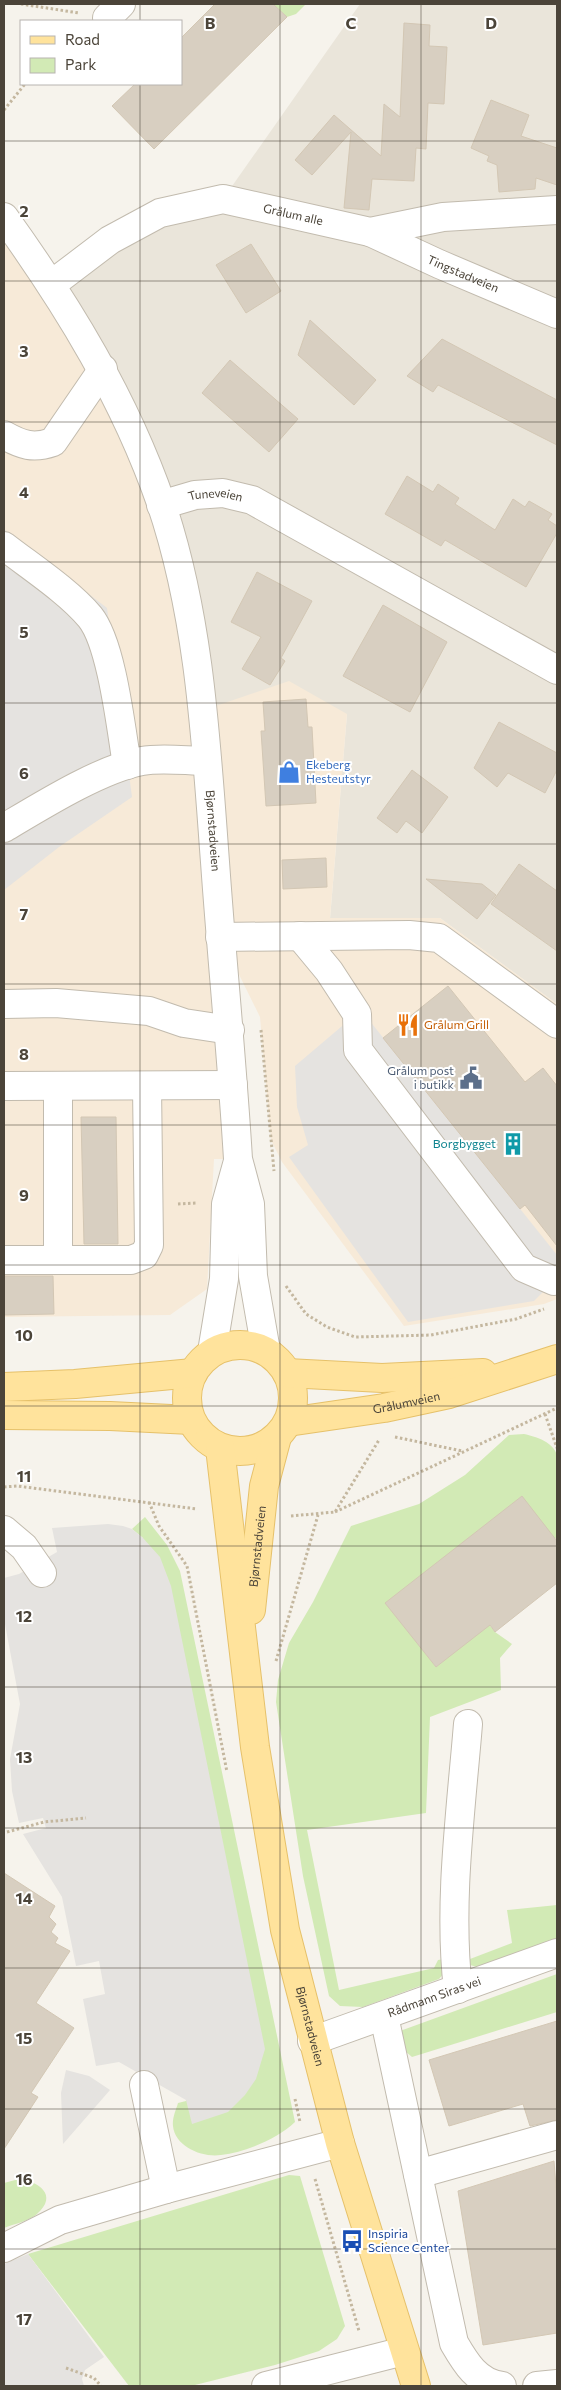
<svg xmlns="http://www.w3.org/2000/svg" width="561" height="2390" font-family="Commissioner,sans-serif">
<rect width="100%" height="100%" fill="#f6f3ec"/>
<polygon fill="#eae5da" points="360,4 557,4 557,1004 440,918 330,919 347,714 203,710 52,284 110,240 223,199"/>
<polygon fill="#f7ead8" points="4,220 161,505 204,710 289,681 347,714 330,918 440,918 557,1004 557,1299 544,1304 404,1326 282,1162 271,1140 260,1017 221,938 238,1159 214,1159 207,1289 170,1315 4,1317"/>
<g fill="#d2eab5">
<polygon points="273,4 306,4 296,14 287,17"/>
<path d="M524 1434C537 1437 553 1442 557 1455V1537L419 1645 436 1667 488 1623 495 1632 512 1644 500 1658 501 1690 430 1717 426 1813 307 1830 339 1990 434 1968 438 1960 444 1959 445 1972 439 1979 363 2007 340 2006 329 1996 303 1876 276 1702 278 1680 289 1643 313 1602 351 1526 419 1504 465 1475 509 1435Z"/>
<path d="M145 1517 167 1545 180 1571 295 2122C277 2139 246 2152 221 2155 203 2158 175 2147 173 2126 172 2118 176 2110 178 2103L186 2101 143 1538 132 1529Z"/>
<polygon points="557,1905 557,1938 477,1967 470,1965 470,1959 512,1943 507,1910"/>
<polygon points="557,1974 557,2012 412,2057 405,2051 400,2031"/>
<polygon points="289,2175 300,2176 345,2326 337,2339 319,2351 275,2365 191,2386 129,2386 28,2254"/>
<path d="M19 2179C38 2181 59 2195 37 2214 29 2221 14 2224 4 2228V2183Z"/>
</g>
<g fill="#e5e3e0">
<polygon points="4,529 107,608 132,797 59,847 4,890"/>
<polygon points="361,1010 557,1255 557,1278 534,1301 408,1322 289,1157 308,1145 297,1107 295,1066"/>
<polygon points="108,1524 123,1526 132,1529 143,1538 160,1557 171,1586 265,2049 256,2079 245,2095 228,2112 192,2124 186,2100 119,2062 96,2066 83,1999 105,1994 99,1961 76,1966 62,1897 23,1834 46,1828 43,1818 19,1823 12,1791 10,1759 20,1704 4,1619 4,1578 19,1574 57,1552 52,1528"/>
<polygon points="66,2070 89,2076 110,2090 63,2144 61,2093"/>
<polygon points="28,2254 104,2357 85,2370 82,2379 84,2386 4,2386 4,2264"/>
</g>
<g fill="#d8cfc1" stroke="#d3c7b4">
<polygon points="215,4 273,4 287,17 154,149 112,106 135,84 181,84 181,38"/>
<polygon points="404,23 430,25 429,46 447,47 444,104 428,103 426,149 416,148 414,181 372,179 369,210 344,208 351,132 312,175 295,160 334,115 381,156 384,104 400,117"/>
<polygon points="491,100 529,115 521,136 557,148 557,185 536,178 535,189 499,192 497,165 487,161 489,156 471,148"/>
<polygon points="251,244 281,291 246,313 216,265"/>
<polygon points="310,320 376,380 354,405 298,355"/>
<polygon points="442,339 557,400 557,445 438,385 433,392 407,376"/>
<polygon points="230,360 298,419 269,452 202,393"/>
<polygon points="407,476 433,492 438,484 459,498 455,504 495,530 513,499 525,507 529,501 552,514 548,520 557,526 557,533 526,587 445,540 441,546 385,514"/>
<polygon points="257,572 312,601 281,658 285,661 270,685 242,669 261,637 231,622"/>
<polygon points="383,605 447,642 410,712 343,676"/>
<polygon points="306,699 308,727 312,727 316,803 266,806 261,731 265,731 263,702"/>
<polygon points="499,722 557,753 557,770 545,793 508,773 497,787 474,768"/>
<polygon points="412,770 448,797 422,833 406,821 397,833 377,818"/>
<polygon points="326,858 327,887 283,889 282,860"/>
<polygon points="519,864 557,891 557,951 491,904"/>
<polygon points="426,879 482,884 496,895 477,919"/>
<polygon points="448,986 525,1082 543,1068 557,1086 557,1246 525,1205 520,1209 383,1038"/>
<polygon points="81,1117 116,1117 118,1244 84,1244"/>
<polygon points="4,1276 53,1276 54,1314 4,1315"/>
<polygon points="522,1496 557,1541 557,1583 495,1632 490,1625 436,1667 385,1603"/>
<polygon points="4,1873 55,1906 49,1917 56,1924 51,1932 58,1938 55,1943 70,1951 36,2003 74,2028 31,2093 38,2097 4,2149"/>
<polygon points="557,2021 557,2120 530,2126 523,2104 449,2126 429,2060"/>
<polygon points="554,2161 557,2199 557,2333 483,2345 458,2191"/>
</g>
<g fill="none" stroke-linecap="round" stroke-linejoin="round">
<defs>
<g id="minor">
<polyline points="107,18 121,4"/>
<path id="s1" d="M4 217C68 306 125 399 161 503 200 618 206 742 215 862 222 961 232 1060 238 1159L250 1204 253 1276 266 1351"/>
<path id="s2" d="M370 232 439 264 557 314"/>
<path id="s3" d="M52 284 110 240 160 213 223 199 370 232 443 217 557 210"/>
<path d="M4 435C22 445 33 449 53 442L103 369"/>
<path id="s4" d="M161 505 195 495 223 493 252 500 557 670"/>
<path d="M4 546C31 567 68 591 90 617 112 644 121 729 127 765"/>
<path d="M4 828C41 806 100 769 142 761 162 757 187 761 207 761"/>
<polyline points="300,936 329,971 357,1014 358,1050 524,1268 554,1281 557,1280"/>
<polyline points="220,937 409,935 439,938 557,1024"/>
<polyline points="4,1004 56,1003 149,1011 184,1023 230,1030"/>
<polyline points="4,1086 233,1085"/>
<polyline points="4,1260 131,1260 144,1255 149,1245 147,1086"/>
<polyline points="58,1260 58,1086"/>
<polyline points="212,1352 224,1279 226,1204 238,1161"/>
<polyline points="4,1530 24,1547 42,1573"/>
<path d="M458 1989C448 1904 461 1810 468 1724"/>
<path d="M384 2016 454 2343C465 2362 477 2383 502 2386"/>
<path id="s5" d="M312 2041 557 1953"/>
<polyline points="144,2085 166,2189 340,2143"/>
<polyline points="418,2174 557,2135"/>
<polyline points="4,2248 60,2220 166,2189"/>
<polyline points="266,2386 404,2351"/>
<polyline points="537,2386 557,2384"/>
</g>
<g id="major">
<circle cx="240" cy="1398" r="53"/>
<polyline points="287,1373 382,1378 483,1373"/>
<polyline points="4,1387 75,1384 193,1373"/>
<polyline points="4,1415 110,1416 191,1420"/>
<path id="s6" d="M288 1422 384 1408 449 1394 557 1359"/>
<path id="s7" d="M220 1448 255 1747 285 1930 340 2143 416 2386"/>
<path id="s8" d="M251 1610 264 1486 277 1437"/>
</g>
</defs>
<use href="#minor" stroke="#c2bbae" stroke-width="30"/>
<use href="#major" stroke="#e6c16a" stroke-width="30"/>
<g stroke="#c4b79f" stroke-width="3" stroke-dasharray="2.5 2.5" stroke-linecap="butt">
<polyline points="21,4 79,13"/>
<polyline points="4,110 25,84"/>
<polyline points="261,1030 274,1171"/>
<polyline points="178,1204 197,1203"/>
<polyline points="286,1286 306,1314 327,1327 355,1337 431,1335 516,1319 544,1309"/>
<polyline points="545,1414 557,1448"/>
<polyline points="395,1437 462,1451"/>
<polyline points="4,1487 17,1486 197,1509"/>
<polyline points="149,1502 159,1526 187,1566 227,1772"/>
<polyline points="335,1512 557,1408"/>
<polyline points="291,1516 335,1512 379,1440"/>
<polyline points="276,1661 318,1515"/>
<polyline points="7,1832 44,1822 86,1818"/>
<polyline points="295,2099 300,2122"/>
<polyline points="315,2179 359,2331"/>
<polyline points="66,2368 94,2378 101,2386"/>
</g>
<use href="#minor" stroke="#fff" stroke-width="28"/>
<use href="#major" stroke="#ffe39c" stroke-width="28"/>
</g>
<path fill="none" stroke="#4b4439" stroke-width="1" stroke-opacity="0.55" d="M140 4V21M280 4V2386M421 4V2386M140 84V2386M4 141H557M4 281H557M4 422H557M4 562H557M4 703H557M4 844H557M4 984H557M4 1125H557M4 1265H557M4 1406H557M4 1546H557M4 1687H557M4 1828H557M4 1968H557M4 2109H557M4 2249H557"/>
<defs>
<symbol id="shop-bare" viewBox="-9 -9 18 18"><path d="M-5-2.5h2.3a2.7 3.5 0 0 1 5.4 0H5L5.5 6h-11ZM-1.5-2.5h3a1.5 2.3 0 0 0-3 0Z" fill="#3f7fe0" stroke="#fff" stroke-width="2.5" paint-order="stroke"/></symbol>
<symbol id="restaurant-bare" viewBox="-9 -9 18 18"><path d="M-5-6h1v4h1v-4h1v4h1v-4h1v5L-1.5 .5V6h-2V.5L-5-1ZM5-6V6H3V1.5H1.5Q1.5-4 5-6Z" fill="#e8710a" stroke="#fff" stroke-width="2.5" paint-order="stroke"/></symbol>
<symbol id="civic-bare" viewBox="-9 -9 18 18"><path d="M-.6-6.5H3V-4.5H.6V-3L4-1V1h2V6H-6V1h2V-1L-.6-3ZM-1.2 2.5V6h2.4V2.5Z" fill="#5c6f8a" stroke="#fff" stroke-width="2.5" paint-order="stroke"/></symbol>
<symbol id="building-bare" viewBox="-9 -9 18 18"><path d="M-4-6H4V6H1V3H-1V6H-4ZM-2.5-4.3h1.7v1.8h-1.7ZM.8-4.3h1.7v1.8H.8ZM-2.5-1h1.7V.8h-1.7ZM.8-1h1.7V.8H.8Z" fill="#0f9aa8" stroke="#fff" stroke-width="2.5" paint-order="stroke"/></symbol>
<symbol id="bus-bare" viewBox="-9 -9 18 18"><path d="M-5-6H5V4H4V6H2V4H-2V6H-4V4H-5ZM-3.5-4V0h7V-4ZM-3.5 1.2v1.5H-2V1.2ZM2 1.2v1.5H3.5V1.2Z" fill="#1a4fb4" stroke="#fff" stroke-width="2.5" paint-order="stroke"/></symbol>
</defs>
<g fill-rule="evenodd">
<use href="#shop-bare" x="273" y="756" width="32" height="32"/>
<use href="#restaurant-bare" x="392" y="1009" width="32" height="32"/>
<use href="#civic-bare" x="455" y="1062" width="32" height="32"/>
<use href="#building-bare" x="497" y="1128" width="32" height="32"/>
<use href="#bus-bare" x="336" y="2225" width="32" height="32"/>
</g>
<g text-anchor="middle" stroke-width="4" stroke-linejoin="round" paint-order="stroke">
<g font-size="12" fill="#4b4439" stroke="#fff">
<text dy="4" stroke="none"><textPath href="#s3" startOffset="266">Grålum alle</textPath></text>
<text dy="4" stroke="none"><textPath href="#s2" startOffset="102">Tingstadveien</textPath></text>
<text dy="4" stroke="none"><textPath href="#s4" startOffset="56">Tuneveien</textPath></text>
<text dy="4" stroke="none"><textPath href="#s1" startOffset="660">Bjørnstadveien</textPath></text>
<text dy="4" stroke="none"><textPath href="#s6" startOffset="120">Grålumveien</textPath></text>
<text dy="4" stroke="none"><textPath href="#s8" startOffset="64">Bjørnstadveien</textPath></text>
<text dy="4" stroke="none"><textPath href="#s5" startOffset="130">Rådmann Siras vei</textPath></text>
<text dy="4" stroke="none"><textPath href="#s7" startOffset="586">Bjørnstadveien</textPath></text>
</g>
<g font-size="12" fill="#366cbe" stroke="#fff" text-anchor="start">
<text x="306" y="769">Ekeberg<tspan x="306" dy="14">Hesteutstyr</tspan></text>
</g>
<g font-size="12" fill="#c56008" stroke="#fff" text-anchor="start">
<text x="424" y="1029">Grålum Grill</text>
</g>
<g font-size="12" fill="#4e5e75" stroke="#fff" text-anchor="end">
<text x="454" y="1075">Grålum post<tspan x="454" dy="14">i butikk</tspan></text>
</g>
<g font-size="12" fill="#0d838f" stroke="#fff" text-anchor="end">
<text x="496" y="1148">Borgbygget</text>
</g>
<g font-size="12" fill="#164399" stroke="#fff" text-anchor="start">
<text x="368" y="2238">Inspiria<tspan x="368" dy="14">Science Center</tspan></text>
</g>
</g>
<g font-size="16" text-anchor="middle" font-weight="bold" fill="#4b4439" stroke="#fff" stroke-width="4" stroke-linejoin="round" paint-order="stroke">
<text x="210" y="29">B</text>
<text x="351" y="29">C</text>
<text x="491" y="29">D</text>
<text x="24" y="217">2</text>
<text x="24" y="357">3</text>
<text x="24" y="498">4</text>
<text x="24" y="638">5</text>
<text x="24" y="779">6</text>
<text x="24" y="920">7</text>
<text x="24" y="1060">8</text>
<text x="24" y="1201">9</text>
<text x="24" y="1341">10</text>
<text x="24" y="1482">11</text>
<text x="24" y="1622">12</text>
<text x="24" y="1763">13</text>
<text x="24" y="1904">14</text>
<text x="24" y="2044">15</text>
<text x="24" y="2185">16</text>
<text x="24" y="2325">17</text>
</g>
<rect width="561" height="2390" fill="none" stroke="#4b4439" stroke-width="10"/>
<rect x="20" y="20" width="162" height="65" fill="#ffffff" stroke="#b7b4b0"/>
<rect x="30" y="36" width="25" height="8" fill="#ffe39c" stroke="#b7b4b0"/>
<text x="65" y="45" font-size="15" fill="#4b4439">Road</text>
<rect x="30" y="58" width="25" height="15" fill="#d2eab5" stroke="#b7b4b0"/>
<text x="65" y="70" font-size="15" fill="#4b4439">Park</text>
</svg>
